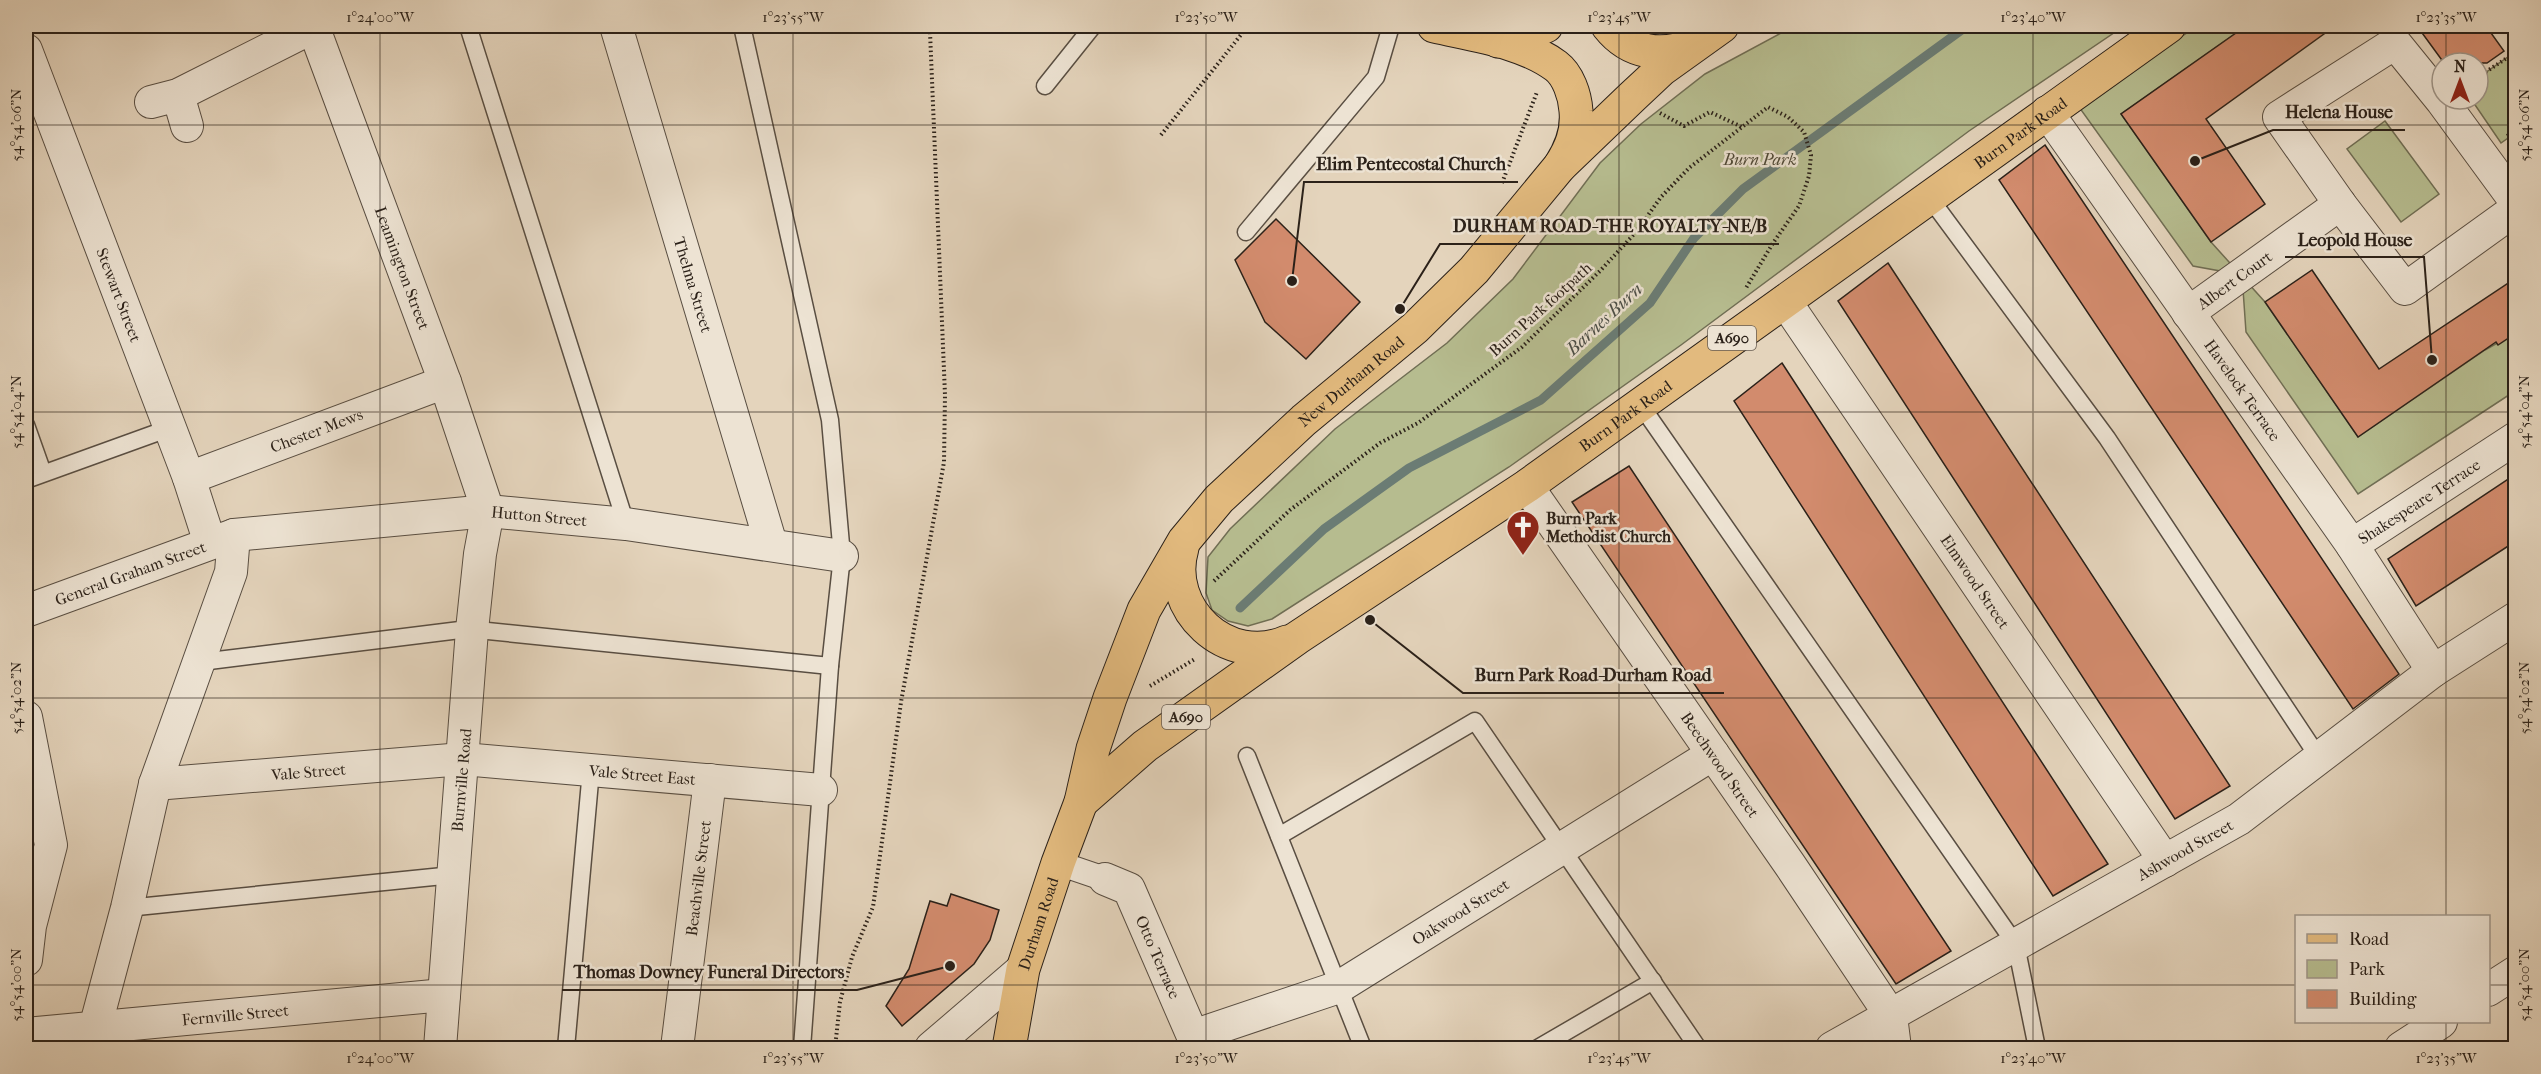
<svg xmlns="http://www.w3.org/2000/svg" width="2541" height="1074" font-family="'IM FELL French Canon',serif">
<rect width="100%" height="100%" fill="#e4d4bc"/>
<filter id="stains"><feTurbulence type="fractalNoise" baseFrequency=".00333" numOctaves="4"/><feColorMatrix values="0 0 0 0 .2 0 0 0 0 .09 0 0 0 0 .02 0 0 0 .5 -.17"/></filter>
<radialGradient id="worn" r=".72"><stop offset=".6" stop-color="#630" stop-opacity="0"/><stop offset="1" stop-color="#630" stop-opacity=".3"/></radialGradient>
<g fill="#b6bc8f" stroke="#706e54" stroke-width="1.5">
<polygon points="1794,26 2124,26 1969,131 1681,345 1509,467 1272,619 1248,626 1228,621 1212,610 1206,593 1208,557 1230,529 1335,429 1447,343 1513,279 1600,163 1641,124 1705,74"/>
<polygon points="2197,26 2246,26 2121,114 2211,242 2265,302 2358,437 2485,350 2515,333 2515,391 2358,494 2246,332 2242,275 2193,266 2079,107"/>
<polygon points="2515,52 2515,133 2501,143 2471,99 2478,99 2478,78"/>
<polygon points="2385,121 2439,194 2401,222 2347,149"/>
</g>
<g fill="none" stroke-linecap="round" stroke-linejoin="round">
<polyline stroke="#6b7c74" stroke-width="9" points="1240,608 1324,529 1409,468 1541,400 1650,303 1694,238 1743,189 1967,26"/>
</g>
<g fill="#d28b6d" stroke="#2b2119" stroke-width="1.5">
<polygon points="2246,26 2335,26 2206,119 2265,204 2211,242 2121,114"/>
<polygon points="2417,26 2486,26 2504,51 2487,63 2444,63"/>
<polygon points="2045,145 2399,674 2353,709 1999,180"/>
<polygon points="1276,219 1360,302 1306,359 1265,322 1235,260"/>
<polygon points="1888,263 2230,786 2175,819 1838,301"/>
<polygon points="2312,270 2379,369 2516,278 2516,333 2498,345 2496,342 2358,437 2265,302"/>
<polygon points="1782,363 2108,864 2053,896 1734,401"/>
<polygon points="1629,466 1951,951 1896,984 1572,502"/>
<polygon points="2516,474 2516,541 2416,606 2388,559"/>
<polygon points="951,894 999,910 990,940 974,964 902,1026 886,1006 909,969 930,901 947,906"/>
</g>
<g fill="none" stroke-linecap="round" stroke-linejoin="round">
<defs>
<g id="service">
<polyline points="468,26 626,524"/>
<polyline points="742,26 830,420 842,556 830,666 802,1048"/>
<polyline points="1045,86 1093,26"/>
<polyline points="1929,197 2107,438 2319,758"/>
<polyline points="1246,232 1376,77 1391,26"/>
<polyline points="1640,404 2016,945 2037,1048"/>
<polyline points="26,425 43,473"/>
<polyline points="26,480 170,428"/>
<polyline points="201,662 468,629 830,666"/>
<polyline points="1247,756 1363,1048"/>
<polyline points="1279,836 1475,721 1698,1048"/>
<polyline points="127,908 453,875"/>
<polyline points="566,1048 591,770"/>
<polyline points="1538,1048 1653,981"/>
</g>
<polyline id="pedestrian" points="1058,863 1105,879"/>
<g id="minor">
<path id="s1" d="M313 26 445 382 488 511 480 554 472 630 440 1048"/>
<path id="s2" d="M616 26 771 544"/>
<path id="s3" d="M26 50 189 478 210 543"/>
<polyline points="178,95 187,126"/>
<polyline points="151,102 178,95 313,27"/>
<path id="s4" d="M2047 112 2352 545 2433 671"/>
<polyline points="2516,202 2442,101 2395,43 2279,117 2340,204 2405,289 2516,209"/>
<path id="s5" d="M1785 301 2165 861"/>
<path id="s6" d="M2188 313 2340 204"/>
<path id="s7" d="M189 478 445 382"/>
<path id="s8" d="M1527 486 1790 865 1891 1016 1895 1048"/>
<path id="s9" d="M2352 545 2516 438"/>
<path id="s10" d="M26 611 234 535 488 511 626 524 842 556"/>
<polyline points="26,717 51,845 30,926 26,960"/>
<path id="s11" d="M155 784 463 759 821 790"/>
<path id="s12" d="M1105 879 1129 889 1198 1048"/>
<polyline points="2488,990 2516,972"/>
<polyline points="95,1028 127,908 155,784 231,572 234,535"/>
<path id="s13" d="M26 1034 444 995"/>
<path id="s14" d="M1193 1036 1339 987 1713 754"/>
<path id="s15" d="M677 1048 710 780"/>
<polyline points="931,1048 1023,969"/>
<path id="s16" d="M1832 1048 2239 819 2433 671 2516 618"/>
<polyline points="2401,1048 2441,1022"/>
</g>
<g id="primary">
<path d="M1434 26C1473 35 1522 41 1556 66 1568 75 1575 95 1576 111 1578 132 1571 149 1560 166"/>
<path d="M1608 26C1630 54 1663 58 1694 44"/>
<polyline points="1498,41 1518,38 1546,26"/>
</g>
<g id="trunk">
<path d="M1182 548C1164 609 1227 668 1287 642"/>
<path id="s17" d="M1081 802 1145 746 1297 638 1527 486 2169 26"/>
<path id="s18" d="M1009 1048 1023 969 1058 863 1081 802 1093 749 1110 698 1144 610 1184 541 1219 499 1304 420 1415 328 1474 270 1560 166 1632 97 1662 69 1722 26"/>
</g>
</defs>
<use href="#service" stroke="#594e42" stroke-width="19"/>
<use href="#pedestrian" stroke="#594e42" stroke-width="26"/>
<use href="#minor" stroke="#594e42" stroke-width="34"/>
<use href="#primary" stroke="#2b2119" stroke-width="35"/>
<use href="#trunk" stroke="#2b2119" stroke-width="35"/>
<g stroke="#2b2119" stroke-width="4" stroke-dasharray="1.5 3" stroke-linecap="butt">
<polyline points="2478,77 2516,52"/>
<polyline points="1660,113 1684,126 1710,112 1742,127"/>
<polyline points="1161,135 1248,26"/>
<polyline points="2507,136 2516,131"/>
<polyline points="1502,183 1537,92"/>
<polyline points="1214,581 1290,510 1380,443 1418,423 1522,347 1600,271 1636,232 1661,197 1689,168 1768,107 1788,117 1804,132 1811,155 1809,176 1799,206 1773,243 1746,288"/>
<polyline points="1150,686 1195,659"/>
<polyline points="835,1048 840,1002 852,957 873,907 901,702 944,462 945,395 930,32 928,26"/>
</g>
<use href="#service" stroke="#ede3d3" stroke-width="16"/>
<use href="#pedestrian" stroke="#ede3d3" stroke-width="24"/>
<use href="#minor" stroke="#ede3d3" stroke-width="32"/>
<use href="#primary" stroke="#e2ba7e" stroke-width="33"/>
<use href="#trunk" stroke="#e2ba7e" stroke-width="33"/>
</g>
<path fill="none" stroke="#2b2119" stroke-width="1.5" stroke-opacity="0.45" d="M380 26V1048M793 26V1048M1206 26V1048M1619 26V1048M2033 26V1048M2446 26V63M2446 99V916M26 125H2516M26 412H2516M26 698H2516M26 985H2296M2488 985H2516M2446 1022V1048"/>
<defs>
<symbol id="church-pin" viewBox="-11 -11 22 30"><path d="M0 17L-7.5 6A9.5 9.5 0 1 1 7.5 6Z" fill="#8f2418" stroke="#ede3d3"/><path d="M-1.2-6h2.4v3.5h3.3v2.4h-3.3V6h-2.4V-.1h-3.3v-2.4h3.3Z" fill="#fff"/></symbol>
</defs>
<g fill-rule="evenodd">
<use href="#church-pin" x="1504" y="508" width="38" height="52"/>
</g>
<g text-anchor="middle" stroke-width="5" stroke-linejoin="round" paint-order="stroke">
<g fill="#ede3d3" stroke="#655b51" stroke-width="1.5">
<rect x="1708" y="326" width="48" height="24" rx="4.5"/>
<rect x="1162" y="705" width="48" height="24" rx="4.5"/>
</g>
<g font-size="15" font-weight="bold" fill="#2b2119">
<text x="1732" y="343">A690</text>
<text x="1186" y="722">A690</text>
</g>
<g font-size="16" fill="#2b2119" stroke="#ede3d3">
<text dy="6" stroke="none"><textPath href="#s17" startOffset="1154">Burn Park Road</textPath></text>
<text dy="6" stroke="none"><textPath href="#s1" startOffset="258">Leamington Street</textPath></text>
<text dy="6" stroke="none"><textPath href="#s6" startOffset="57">Albert Court</textPath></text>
<text dy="6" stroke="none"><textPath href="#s2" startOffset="270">Thelma Street</textPath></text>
<text dy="6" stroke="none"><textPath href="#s3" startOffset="262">Stewart Street</textPath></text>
<text transform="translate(1540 309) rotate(-42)" y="6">Burn Park footpath</text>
<text dy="6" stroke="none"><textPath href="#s18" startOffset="771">New Durham Road</textPath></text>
<text dy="6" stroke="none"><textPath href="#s4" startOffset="340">Havelock Terrace</textPath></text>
<text dy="6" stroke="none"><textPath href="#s17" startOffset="668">Burn Park Road</textPath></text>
<text dy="6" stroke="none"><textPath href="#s7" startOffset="136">Chester Mews</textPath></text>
<text dy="6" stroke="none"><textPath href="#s9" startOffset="80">Shakespeare Terrace</textPath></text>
<text dy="6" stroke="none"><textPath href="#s10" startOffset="528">Hutton Street</textPath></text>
<text dy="6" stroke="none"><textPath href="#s10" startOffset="111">General Graham Street</textPath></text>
<text dy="6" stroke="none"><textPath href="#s5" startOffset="339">Elmwood Street</textPath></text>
<text dy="6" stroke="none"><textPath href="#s8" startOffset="339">Beechwood Street</textPath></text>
<text dy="6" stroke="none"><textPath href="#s11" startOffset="154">Vale Street</textPath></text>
<text dy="6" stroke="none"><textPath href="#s11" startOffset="489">Vale Street East</textPath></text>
<text transform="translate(461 780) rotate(-85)" y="6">Burnville Road</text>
<text dy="6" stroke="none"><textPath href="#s16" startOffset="405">Ashwood Street</textPath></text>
<text dy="6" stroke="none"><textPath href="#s15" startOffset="171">Beachville Street</textPath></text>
<text dy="6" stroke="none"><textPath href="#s14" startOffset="297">Oakwood Street</textPath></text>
<text dy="6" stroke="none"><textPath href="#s18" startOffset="128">Durham Road</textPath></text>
<text dy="6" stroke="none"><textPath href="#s12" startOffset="100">Otto Terrace</textPath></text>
<text dy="6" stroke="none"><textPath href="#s13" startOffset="210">Fernville Street</textPath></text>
</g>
<g font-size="16" font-style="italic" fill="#4e4836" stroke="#ede3d3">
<text x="1760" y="165">Burn Park</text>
</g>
<g font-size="16" font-weight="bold" fill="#2b2119" stroke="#ede3d3" text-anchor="start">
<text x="1546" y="524">Burn Park<tspan x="1546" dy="18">Methodist Church</tspan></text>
</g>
<g font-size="18" font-style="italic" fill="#4b4e47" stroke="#ede3d3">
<text transform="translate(1604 319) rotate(-43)" y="6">Barnes Burn</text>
</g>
</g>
<path fill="none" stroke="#2b2119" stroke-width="2" d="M2195 161L2273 130H2405M1292 281L1304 182H1518M1400 309L1440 244H1779M2432 360L2424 257H2285M1370 620L1463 693H1724M950 966L857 990H562"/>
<g fill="#2b2119" stroke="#ede3d3" stroke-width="2">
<circle cx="2195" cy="161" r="6"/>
<circle cx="1292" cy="281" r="6"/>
<circle cx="1400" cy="309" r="6"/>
<circle cx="2432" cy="360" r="6"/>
<circle cx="1370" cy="620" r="6"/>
<circle cx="950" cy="966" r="6"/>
</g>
<g font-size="18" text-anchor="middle" font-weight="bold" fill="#2b2119" stroke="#ede3d3" stroke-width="5" stroke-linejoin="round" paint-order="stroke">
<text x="2339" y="118">Helena House</text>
<text x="1411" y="170">Elim Pentecostal Church</text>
<text x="1610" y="232">DURHAM ROAD-THE ROYALTY-NE/B</text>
<text x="2355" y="246">Leopold House</text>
<text x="1593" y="681">Burn Park Road-Durham Road</text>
<text x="709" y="978">Thomas Downey Funeral Directors</text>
</g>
<rect width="2541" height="1074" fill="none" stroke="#e4d4bc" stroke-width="66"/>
<rect x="2295" y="915" width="195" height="108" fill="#ede3d3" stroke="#9f9589" stroke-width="1.5"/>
<rect x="2307" y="934" width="30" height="9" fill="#e2ba7e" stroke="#9f9589" stroke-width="1.5"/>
<text x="2349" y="945" font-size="18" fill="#2b2119">Road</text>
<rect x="2307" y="960" width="30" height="18" fill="#b6bc8f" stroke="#9f9589" stroke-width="1.5"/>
<text x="2349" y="975" font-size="18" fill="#2b2119">Park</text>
<rect x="2307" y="990" width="30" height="18" fill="#d28b6d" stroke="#9f9589" stroke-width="1.5"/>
<text x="2349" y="1005" font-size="18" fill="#2b2119">Building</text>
<g transform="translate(2460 81)"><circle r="28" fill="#ede3d3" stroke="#9f9589" stroke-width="1.5"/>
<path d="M0-4.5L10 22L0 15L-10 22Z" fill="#8f2418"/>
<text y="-9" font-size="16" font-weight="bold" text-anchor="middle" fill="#2b2119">N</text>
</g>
<rect x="33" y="33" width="2475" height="1008" fill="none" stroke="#2b2119" stroke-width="2"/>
<g font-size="15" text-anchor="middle" fill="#2b2119">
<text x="380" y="22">1°24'00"W</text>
<text x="793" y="22">1°23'55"W</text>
<text x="1206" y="22">1°23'50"W</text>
<text x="1619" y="22">1°23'45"W</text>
<text x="2033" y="22">1°23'40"W</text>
<text x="2446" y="22">1°23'35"W</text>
<text transform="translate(16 125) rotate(-90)" y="5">54°54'06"N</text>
<text transform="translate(2524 125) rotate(-90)" y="5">54°54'06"N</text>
<text transform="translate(16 412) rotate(-90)" y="5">54°54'04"N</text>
<text transform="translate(2524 412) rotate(-90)" y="5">54°54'04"N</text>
<text transform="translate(16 698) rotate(-90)" y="5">54°54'02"N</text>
<text transform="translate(2524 698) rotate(-90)" y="5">54°54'02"N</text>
<text transform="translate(16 985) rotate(-90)" y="5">54°54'00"N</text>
<text transform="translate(2524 985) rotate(-90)" y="5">54°54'00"N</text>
<text x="380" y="1063">1°24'00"W</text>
<text x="793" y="1063">1°23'55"W</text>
<text x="1206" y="1063">1°23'50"W</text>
<text x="1619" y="1063">1°23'45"W</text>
<text x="2033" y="1063">1°23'40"W</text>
<text x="2446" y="1063">1°23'35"W</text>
</g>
<rect width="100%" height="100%" filter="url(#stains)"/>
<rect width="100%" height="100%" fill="url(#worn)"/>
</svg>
